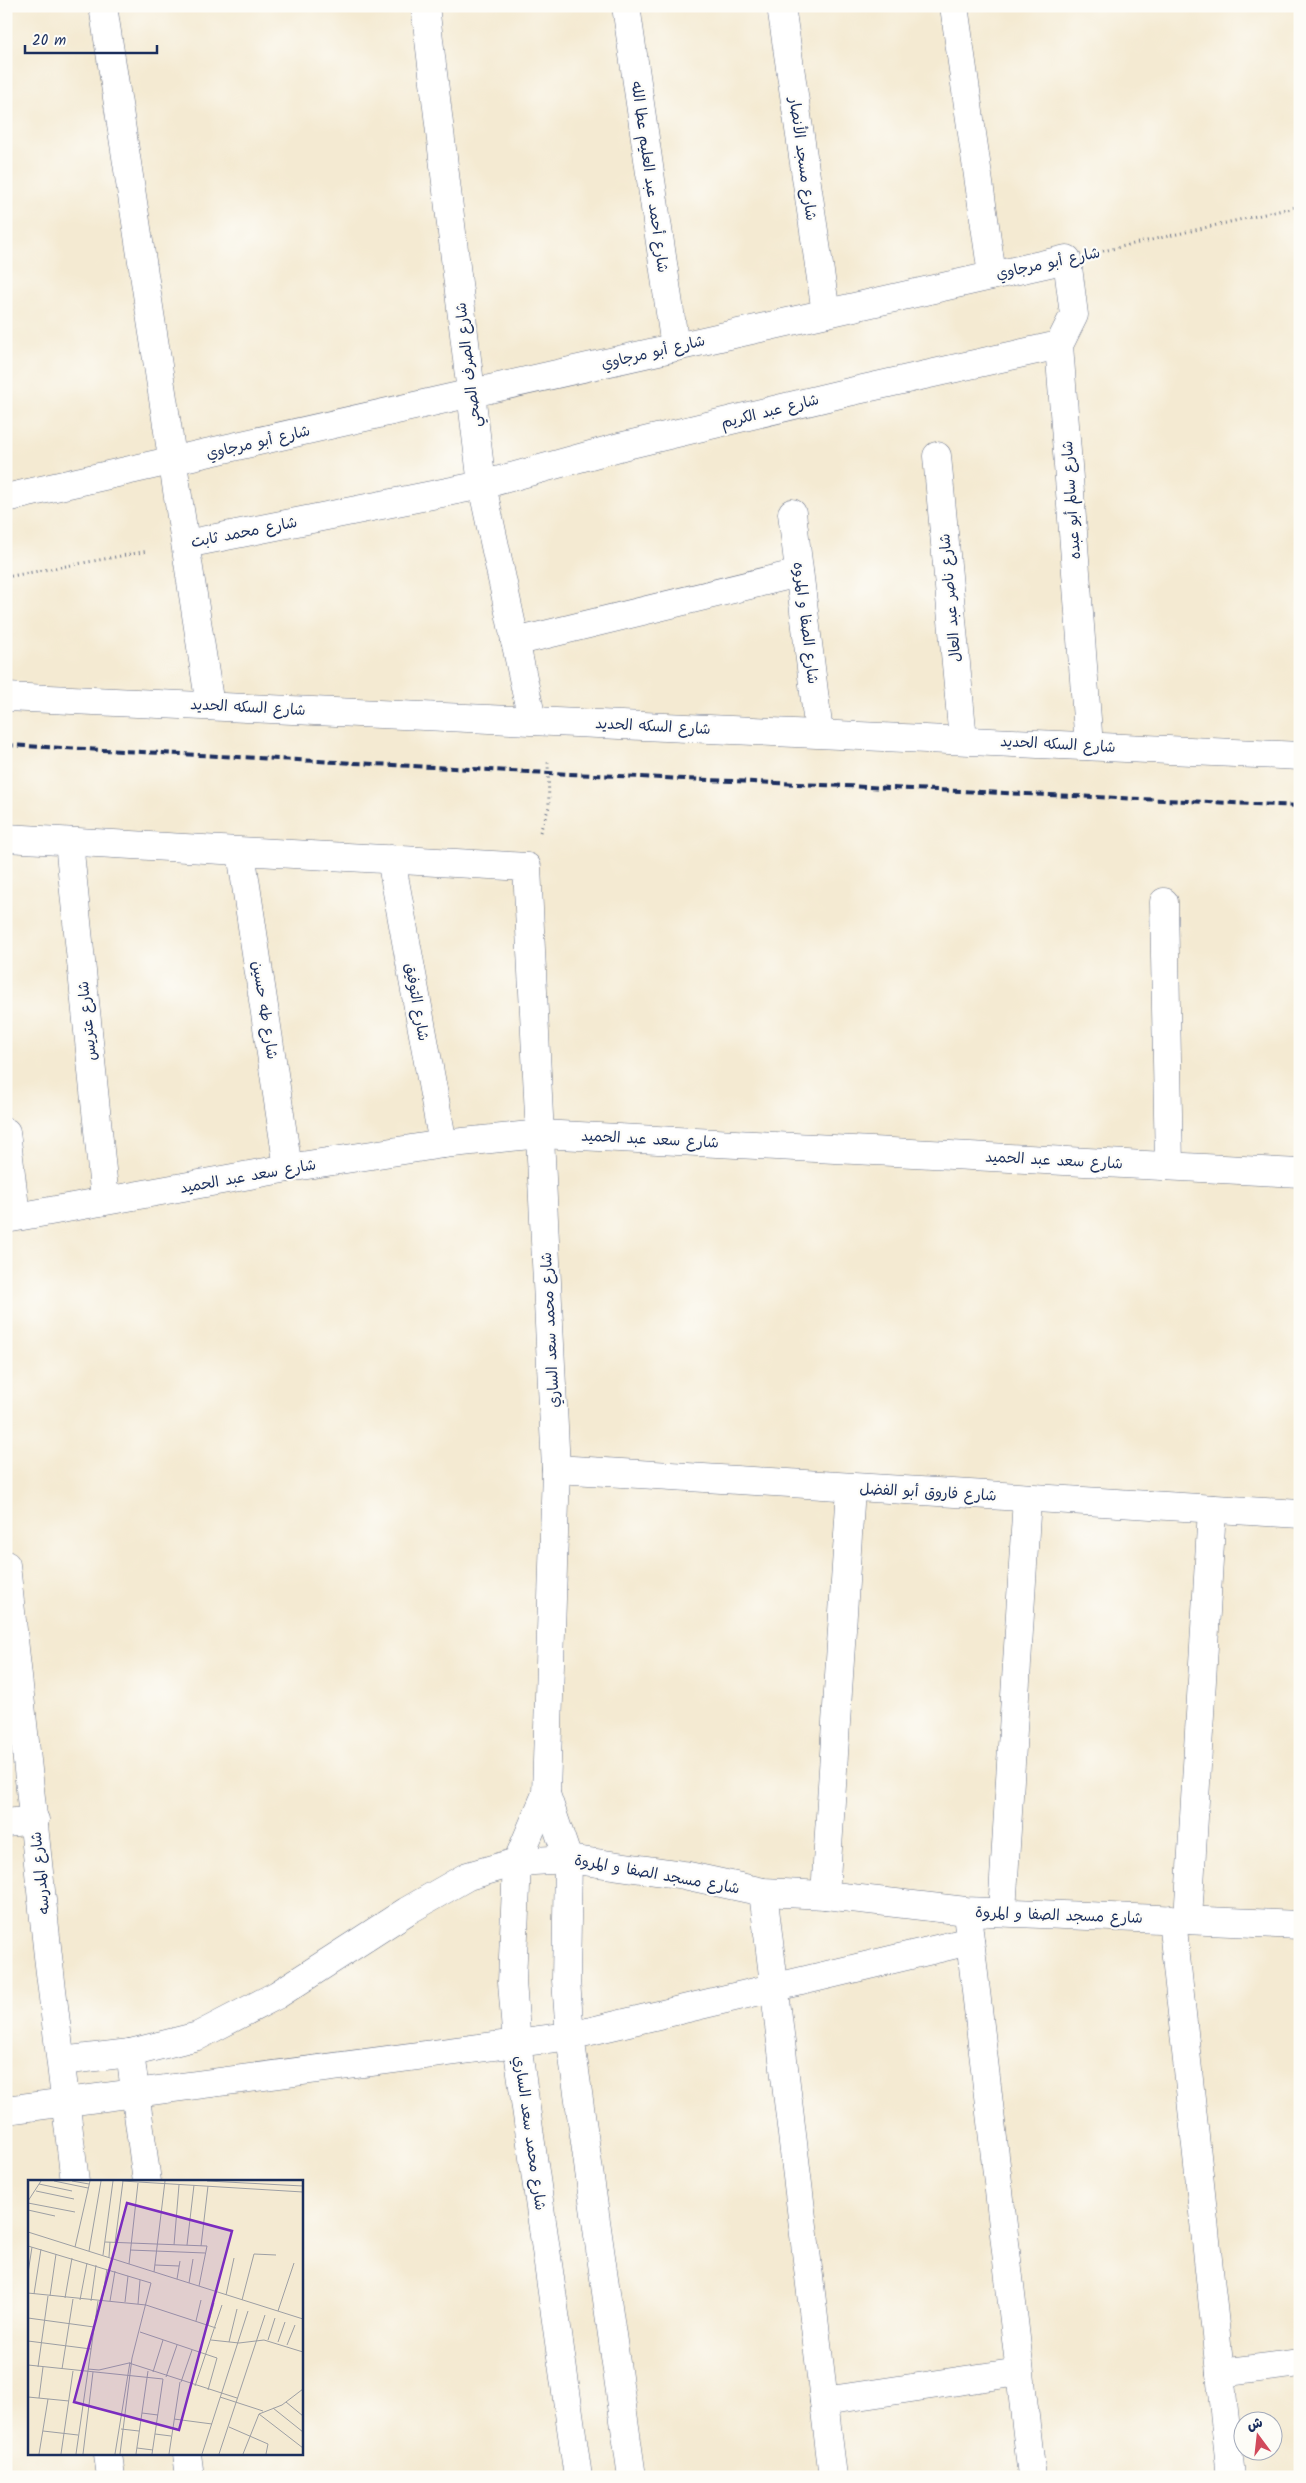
<svg xmlns="http://www.w3.org/2000/svg" width="1306" height="2483" font-family="Kalam,'Playpen Sans Arabic',sans-serif">
<rect width="100%" height="100%" fill="#fdfcf7"/>
<filter id="ink" filterUnits="userSpaceOnUse"><feTurbulence type="fractalNoise" baseFrequency=".02" numOctaves="2"/><feDisplacementMap in="SourceGraphic" scale="10" xChannelSelector="R" yChannelSelector="G"/><feConvolveMatrix kernelMatrix="1 2 1 2 8 2 1 2 1" color-interpolation-filters="sRGB"/></filter>
<filter id="wash" filterUnits="userSpaceOnUse"><feTurbulence type="fractalNoise" baseFrequency=".0096" numOctaves="4" result="noise"/><feDisplacementMap in="SourceGraphic" scale="20" xChannelSelector="R" yChannelSelector="G"/><feGaussianBlur stdDeviation="1.12" result="paint"/><feColorMatrix in="noise" values="0 0 0 0 0 0 0 0 0 0 0 0 0 0 0 0 0 1.4 0 .05"/><feComposite in="paint" operator="in"/></filter>
<g filter="url(#wash)">
<rect width="100%" height="100%" fill="#f4ead2"/>
</g>
<g filter="url(#ink)">
<g fill="none" stroke-linecap="round" stroke-linejoin="round">
<defs>
<g id="minor">
<polyline points="103,6 210,706"/>
<polyline points="425,6 482,485 532,720"/>
<polyline points="626,6 675,347"/>
<polyline points="781,6 826,313"/>
<polyline points="954,6 992,275"/>
<polyline points="937,456 963,740"/>
<polyline points="6,498 1067,259 1074,315 1059,345 1089,746"/>
<polyline points="792,513 819,733"/>
<polyline points="186,544 482,485 623,446 849,392 1059,345"/>
<polyline points="515,642 799,573"/>
<polyline points="6,697 1300,756"/>
<polyline points="6,838 527,867 556,1469 546,1794 568,1859 566,1980 570,2036 632,2477"/>
<polyline points="69,842 105,1200"/>
<polyline points="241,852 288,1168"/>
<polyline points="391,859 443,1144"/>
<polyline points="1164,902 1169,1166"/>
<polyline points="6,1132 16,1216"/>
<polyline points="6,1219 288,1168 443,1144 540,1134 1300,1173"/>
<polyline points="556,1469 1300,1514"/>
<polyline points="6,1565 48,1956 75,2182"/>
<polyline points="546,1794 517,1862 512,1982 517,2044 578,2477"/>
<polyline points="6,1823 35,1820"/>
<polyline points="763,1892 833,2477"/>
<polyline points="825,1895 851,1488"/>
<polyline points="1002,1912 1027,1498"/>
<polyline points="1172,1919 1231,2477"/>
<polyline points="1188,1920 1212,1509"/>
<polyline points="968,1922 1032,2477"/>
<polyline points="130,2053 147,2182"/>
<polyline points="61,2061 130,2053 198,2036 277,1995 407,1911 468,1876 517,1862 568,1859 684,1875 763,1892 825,1895 966,1911 1300,1925"/>
<polyline points="6,2110 570,2036 970,1941"/>
<polyline points="1220,2373 1300,2363"/>
<polyline points="824,2401 1019,2372"/>
<polyline points="108,2454 111,2477"/>
<polyline points="187,2454 190,2477"/>
</g>
</defs>
<use href="#minor" stroke="#677087" stroke-width="29"/>
<g stroke="#677087" stroke-width="3" stroke-dasharray="1 4" stroke-linecap="butt">
<polyline points="1103,251 1300,206"/>
<polyline points="6,577 148,551"/>
<polyline points="540,832 549,807 548,760"/>
</g>
<use href="#minor" stroke="#fff" stroke-width="28"/>
<polyline stroke="#1b2f5e" stroke-width="4" stroke-dasharray="8 4" stroke-linecap="butt" points="6,745 549,773 1300,806"/>
</g>
</g>
<g text-anchor="middle" stroke-width="4.5" stroke-linejoin="round" paint-order="stroke">
<g font-size="15" fill="#1b2f5e" stroke="#fdfcf7">
<text transform="translate(803 159) rotate(82)" y="5">شارع مسجد الأنصار</text>
<text transform="translate(650 177) rotate(82)" y="5">شارع أحمد عبد العليم عطا الله</text>
<text transform="translate(1048 263) rotate(-12)" y="5">شارع أبو مرجاوي</text>
<text transform="translate(653 352) rotate(-13)" y="5">شارع أبو مرجاوي</text>
<text transform="translate(468 365) rotate(-97)" y="5">شارع الصرف الصحي</text>
<text transform="translate(770 411) rotate(-14)" y="5">شارع عبد الكريم</text>
<text transform="translate(258 442) rotate(-13)" y="5">شارع أبو مرجاوي</text>
<text transform="translate(1071 500) rotate(-94)" y="5">شارع سالم أبو عبده</text>
<text transform="translate(244 532) rotate(-11)" y="5">شارع محمد ثابت</text>
<text transform="translate(950 598) rotate(-95)" y="5">شارع ناصر عبد العال</text>
<text transform="translate(806 623) rotate(83)" y="5">شارع الصفا و المروه</text>
<text transform="translate(248 707) rotate(3)" y="5">شارع السكه الحديد</text>
<text transform="translate(653 726) rotate(3)" y="5">شارع السكه الحديد</text>
<text transform="translate(1058 744) rotate(3)" y="5">شارع السكه الحديد</text>
<text transform="translate(417 1002) rotate(80)" y="5">شارع التوفيق</text>
<text transform="translate(265 1010) rotate(81)" y="5">شارع طه حسين</text>
<text transform="translate(87 1021) rotate(-96)" y="5">شارع عتريس</text>
<text transform="translate(650 1139) rotate(3)" y="5">شارع سعد عبد الحميد</text>
<text transform="translate(1054 1160) rotate(3)" y="5">شارع سعد عبد الحميد</text>
<text transform="translate(248 1176) rotate(-10)" y="5">شارع سعد عبد الحميد</text>
<text transform="translate(550 1330) rotate(-93)" y="5">شارع محمد سعد الساري</text>
<text transform="translate(928 1492) rotate(3)" y="5">شارع فاروق أبو الفضل</text>
<text transform="translate(40 1873) rotate(-96)" y="5">شارع المدرسه</text>
<text transform="translate(657 1874) rotate(10)" y="5">شارع مسجد الصفا و المروة</text>
<text transform="translate(1059 1915) rotate(2)" y="5">شارع مسجد الصفا و المروة</text>
<text transform="translate(530 2133) rotate(82)" y="5">شارع محمد سعد الساري</text>
</g>
</g>
<g transform="translate(28 2180)">
<rect width="275" height="275" fill="#f4ead2"/>
<path fill="none" stroke="#9d9fa4" stroke-width="1" d="M26 1 60 8M44 1 61 4M94 1 275 12M179 1 275 6M11 4 44 11M8 11 46 19M0 21 13 1M0 23 47 32M0 30 27 36M0 52 275 139M77 62 179 66 171 106M87 63 95 1M146 65 151 5M159 65 166 5M0 66 123 103 104 178 92 274M173 66 180 6M47 67 62 1M102 70 177 73M61 71 73 1M75 75 85 1M81 77 82 62M101 84 110 3M127 85 151 86M126 92 137 1M0 93 4 67M149 99 152 81M161 103 165 79M0 113 118 125 188 148M6 114 13 69M198 115 206 78M22 116 28 74M37 118 44 78M52 120 59 83M74 120 79 89M214 120 226 74 248 75M63 121 68 85M82 121 87 91M97 122 100 96M110 124 112 100M250 131 266 83M0 138 66 147M168 141 173 120M180 145 186 123M112 152 189 178 180 210M183 160 211 163 236 160 275 172M240 160 247 138M0 161 63 169M201 162 209 129M250 162 257 142M259 165 267 145M0 185 135 199M10 187 20 116M34 189 45 119M60 189 71 190 101 183 209 218M125 192 135 160M138 197 149 165M153 202 164 170M167 206 194 125M0 217 41 221M192 217 235 231M11 218 15 187M258 222 275 236M245 228 275 252M114 233 130 235M231 234 275 268M146 239 184 244M201 247 240 264 238 274M93 249 111 251M15 251 50 255M127 254 143 256M109 268 125 270M11 274 20 219M33 274 45 191M48 274 70 121M55 274 65 192M87 274 102 182M108 274 120 191M124 274 135 199M141 274 152 202M174 274 220 131M191 274 237 135M215 274 231 234 254 225 275 209"/>
<path fill="#7b2cbf" fill-opacity="0.15" stroke="#7b2cbf" stroke-width="2.5" d="M99 23 204 51 151 250 46 222Z"/>
<rect width="275" height="275" fill="none" stroke="#1b2f5e" stroke-width="2.5"/>
</g>
<rect width="1306" height="2483" fill="none" stroke="#fdfcf7" stroke-width="25"/>
<g transform="translate(1258 2436) rotate(345)"><circle r="24" fill="#fdfcf7" stroke="#a3aaba"/>
<path d="M0-4L9 19L0 12L-9 19Z" fill="#d1495b"/>
<text y="-8" font-size="14" font-weight="bold" text-anchor="middle" fill="#1b2f5e">ش</text>
</g>
<path d="M25 45v8h132v-8" fill="none" stroke="#1b2f5e" stroke-width="2.5"/>
<text x="32" y="45" font-size="15" fill="#1b2f5e" stroke="#fdfcf7" stroke-width="4" paint-order="stroke">20 m</text>
</svg>
